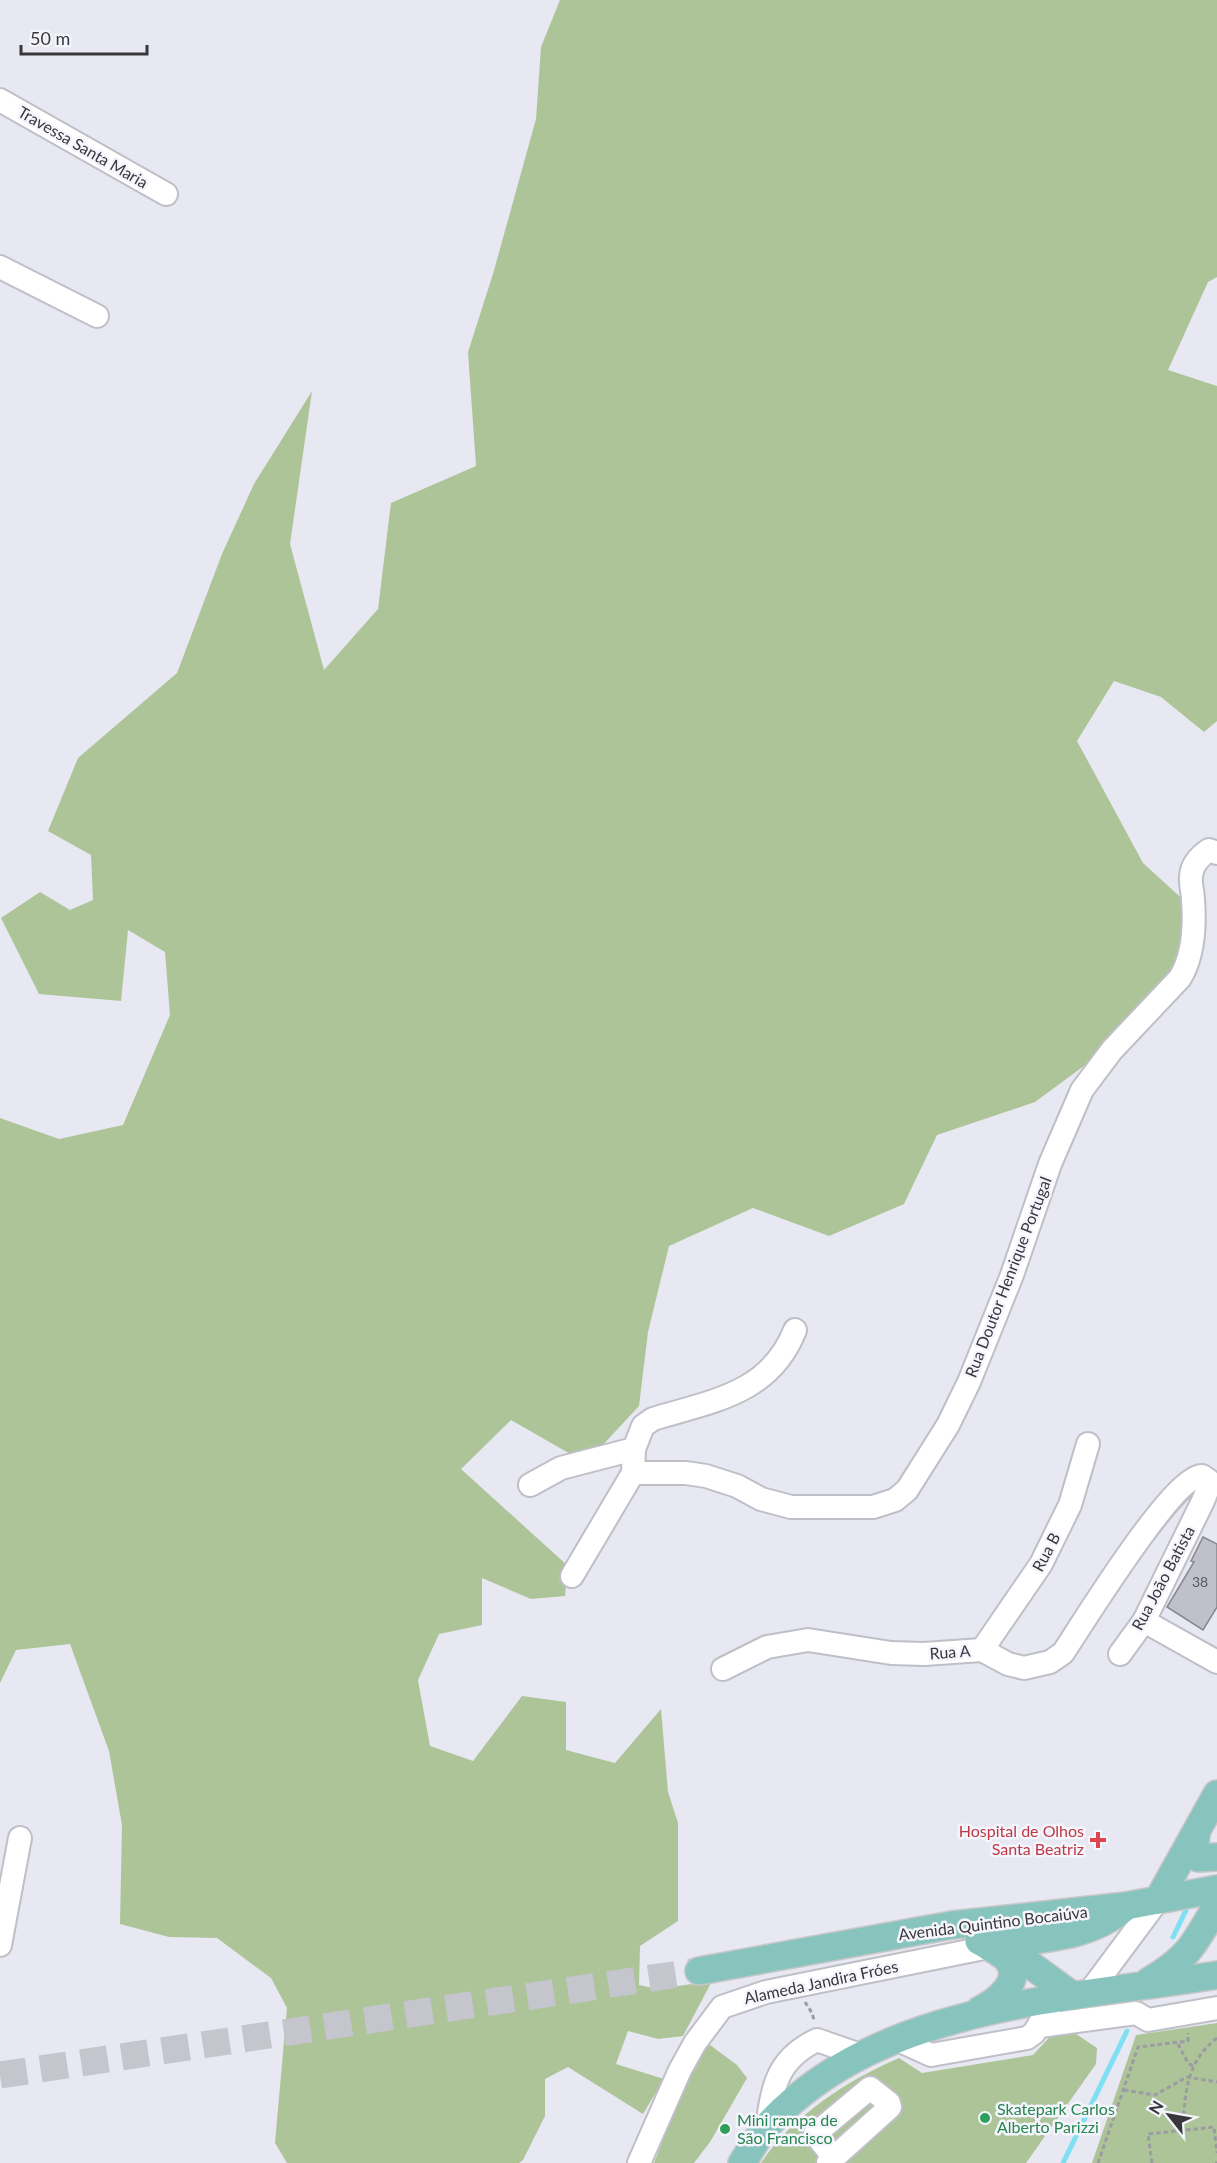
<svg xmlns="http://www.w3.org/2000/svg" width="1217" height="2163" font-family="Lato,sans-serif">
<rect width="100%" height="100%" fill="#e7e8f1"/>
<g fill="#adc499">
<polygon points="560,0 1217,0 1217,277 1208,282 1168,370 1217,386 1217,721 1204,732 1161,697 1114,681 1077,741 1143,863 1189,905 1176,965 1107,1049 1035,1102 937,1135 904,1204 829,1236 753,1208 669,1246 648,1332 639,1406 586,1463 511,1420 461,1469 568,1566 565,1596 531,1599 482,1578 482,1625 439,1634 418,1680 430,1746 473,1761 522,1696 566,1702 566,1750 615,1763 661,1709 668,1792 678,1823 678,1921 640,1946 639,1985 658,1989 712,1981 683,2036 658,2039 628,2031 616,2064 664,2079 643,2114 568,2067 545,2079 545,2116 523,2160 519,2163 287,2163 275,2143 287,2008 271,1978 217,1938 169,1937 120,1924 122,1825 109,1751 70,1644 16,1650 0,1683 0,1118 59,1139 123,1125 170,1015 165,952 128,930 121,1001 39,994 1,918 40,892 70,910 93,900 91,855 48,831 78,758 177,673 222,554 254,484 312,391 290,544 324,670 378,609 391,503 476,466 468,352 493,274 536,119 541,47"/>
<polygon points="1217,2023 1217,2163 1092,2163 1136,2035"/>
<path d="M1059 2027 1067 2028 1097 2048 1096 2064 1026 2163H761C792 2116 848 2080 899 2058L922 2073 1033 2055Z"/>
<polygon points="706,2042 737,2065 747,2078 710,2142 694,2163 654,2163 679,2099"/>
</g>
<g fill="none" stroke-linecap="round" stroke-linejoin="round">
<g stroke="#7fdff3" stroke-width="5">
<polyline points="1173,1937 1189,1904"/>
<polyline points="1063,2163 1127,2031"/>
</g>
</g>
<polygon fill="#bfc0c9" stroke="#86878f" stroke-width="1.5" points="1203,1537 1217,1544 1217,1607 1203,1630 1167,1607 1194,1562 1191,1561"/>
<g fill="none" stroke-linecap="round" stroke-linejoin="round">
<polyline stroke="#c4c5cd" stroke-width="27" stroke-dasharray="27 14" stroke-linecap="butt" points="0,2075 699,1971"/>
<defs>
<g id="minor">
<polyline points="0,100 166,194"/>
<polyline points="0,267 97,316"/>
<path d="M634 1449 643 1426 653 1419C712 1401 770 1394 795 1330"/>
<path d="M633 1473H686L706 1476 737 1486 761 1499 791 1507H873L895 1500 907 1490 948 1425 969 1382 1012 1275 1050 1164 1082 1090 1112 1050 1180 978C1194 955 1195 926 1193 900 1193 892 1190 884 1191 876 1192 864 1200 856 1209 850L1217 853"/>
<polyline points="530,1485 561,1468 634,1449 633,1473 572,1576"/>
<polyline points="1144,1621 1217,1662"/>
<polyline points="982,1650 1041,1564 1070,1505 1088,1444"/>
<path d="M723 1669 767 1647 808 1640 891 1653 924 1654 982 1650 1008 1664 1024 1668 1050 1662 1063 1653C1083 1623 1173 1476 1202 1476L1208 1480 1209 1486 1203 1501 1144 1621 1120 1654"/>
<polyline points="0,1945 20,1838"/>
<polyline points="1088,1994 1158,1900"/>
<polyline points="1040,2026 1136,2013 1148,2020 1217,2008"/>
<polyline points="898,2040 931,2055 1027,2038 1034,2033 1054,2000"/>
<path d="M767 2126C773 2086 777 2059 817 2040L863 2056"/>
<polyline points="639,2163 680,2070 695,2043 722,2007 766,1992 989,1947"/>
<polyline points="828,2163 890,2107 889,2103 870,2088 815,2134 834,2158"/>
</g>
<g id="major">
<polyline points="1196,1834 1194,1855 1198,1858 1217,1857"/>
<polyline points="1158,1900 1217,1794"/>
<path d="M979 1941C988 1946 1000 1952 1007 1959 1025 1981 996 2002 980 2010"/>
<polyline points="1002,1944 1073,1996"/>
<path d="M989 1947C1036 1937 1084 1941 1123 1909"/>
<polyline points="699,1971 952,1925 1126,1906 1217,1889"/>
<path d="M1149 1981C1188 1959 1195 1943 1217 1905"/>
<path d="M742 2163C750 2151 758 2136 768 2125 877 2005 1067 1999 1217 1975"/>
</g>
</defs>
<use href="#minor" stroke="#bfbfc8" stroke-width="26"/>
<use href="#major" stroke="#c7c7c8" stroke-width="30"/>
<g stroke="#9b9ba2" stroke-width="3" stroke-dasharray="4.5 3" stroke-linecap="butt">
<polyline points="805,2002 812,2013 814,2020"/>
<polyline points="1178,2044 1188,2063 1193,2066"/>
<polyline points="1124,2090 1155,2095 1187,2077 1217,2082"/>
<path d="M1182 2130C1186 2093 1185 2063 1217 2038"/>
<polyline points="1098,2163 1138,2047 1188,2041 1188,2033"/>
<polyline points="1152,2163 1148,2134 1214,2127 1217,2153"/>
<polyline points="1215,2163 1217,2163"/>
</g>
<use href="#minor" stroke="#fff" stroke-width="22"/>
<use href="#major" stroke="#88c4be" stroke-width="27"/>
</g>
<path fill="#e0444e" stroke="#f5f5fe" stroke-width="2" d="M1095 1831h6v6h6v6h-6v6h-6v-6h-6v-6h6z"/>
<g fill="#2e9e5b" stroke="#f5f5fe" stroke-width="2">
<circle cx="985" cy="2118" r="6"/>
<circle cx="725" cy="2129" r="6"/>
</g>
<g text-anchor="middle" stroke-width="5" stroke-linejoin="round" paint-order="stroke">
<g font-size="14" fill="#5a5a5f">
<text x="1200" y="1587">38</text>
</g>
<g font-size="16" fill="#38383c" stroke="#f5f5fe">
<text transform="translate(83 147) rotate(30)" y="6">Travessa Santa Maria</text>
<text transform="translate(1008 1277) rotate(-69)" y="6">Rua Doutor Henrique Portugal</text>
<text transform="translate(1046 1552) rotate(-62)" y="6">Rua B</text>
<text transform="translate(1163 1578) rotate(-62)" y="6">Rua João Batista</text>
<text transform="translate(950 1652) rotate(-4)" y="6">Rua A</text>
<text transform="translate(993 1923) rotate(-7)" y="6">Avenida Quintino Bocaiúva</text>
<text transform="translate(821 1982) rotate(-12)" y="6">Alameda Jandira Fróes</text>
</g>
<g font-size="16" fill="#be3a42" stroke="#f5f5fe" text-anchor="end">
<text x="1084" y="1837">Hospital de Olhos<tspan x="1084" dy="18">Santa Beatriz</tspan></text>
</g>
<g font-size="16" fill="#27864d" stroke="#f5f5fe" text-anchor="start">
<text x="997" y="2115">Skatepark Carlos<tspan x="997" dy="18">Alberto Parizzi</tspan></text>
<text x="737" y="2126">Mini rampa de<tspan x="737" dy="18">São Francisco</tspan></text>
</g>
</g>
<g transform="translate(1169 2115) rotate(301)" stroke="#f5f5fe" stroke-width="4.5" paint-order="stroke">
<path d="M0-4.5L10 22L0 15L-10 22Z" fill="#38383c"/>
<text y="-9" font-size="16" font-weight="bold" text-anchor="middle" fill="#38383c">N</text>
</g>
<path d="M21 45v9h126v-9" fill="none" stroke="#38383c" stroke-width="3"/>
<text x="30" y="45" font-size="18" fill="#38383c" stroke="#f5f5fe" stroke-width="4.5" paint-order="stroke">50 m</text>
</svg>
